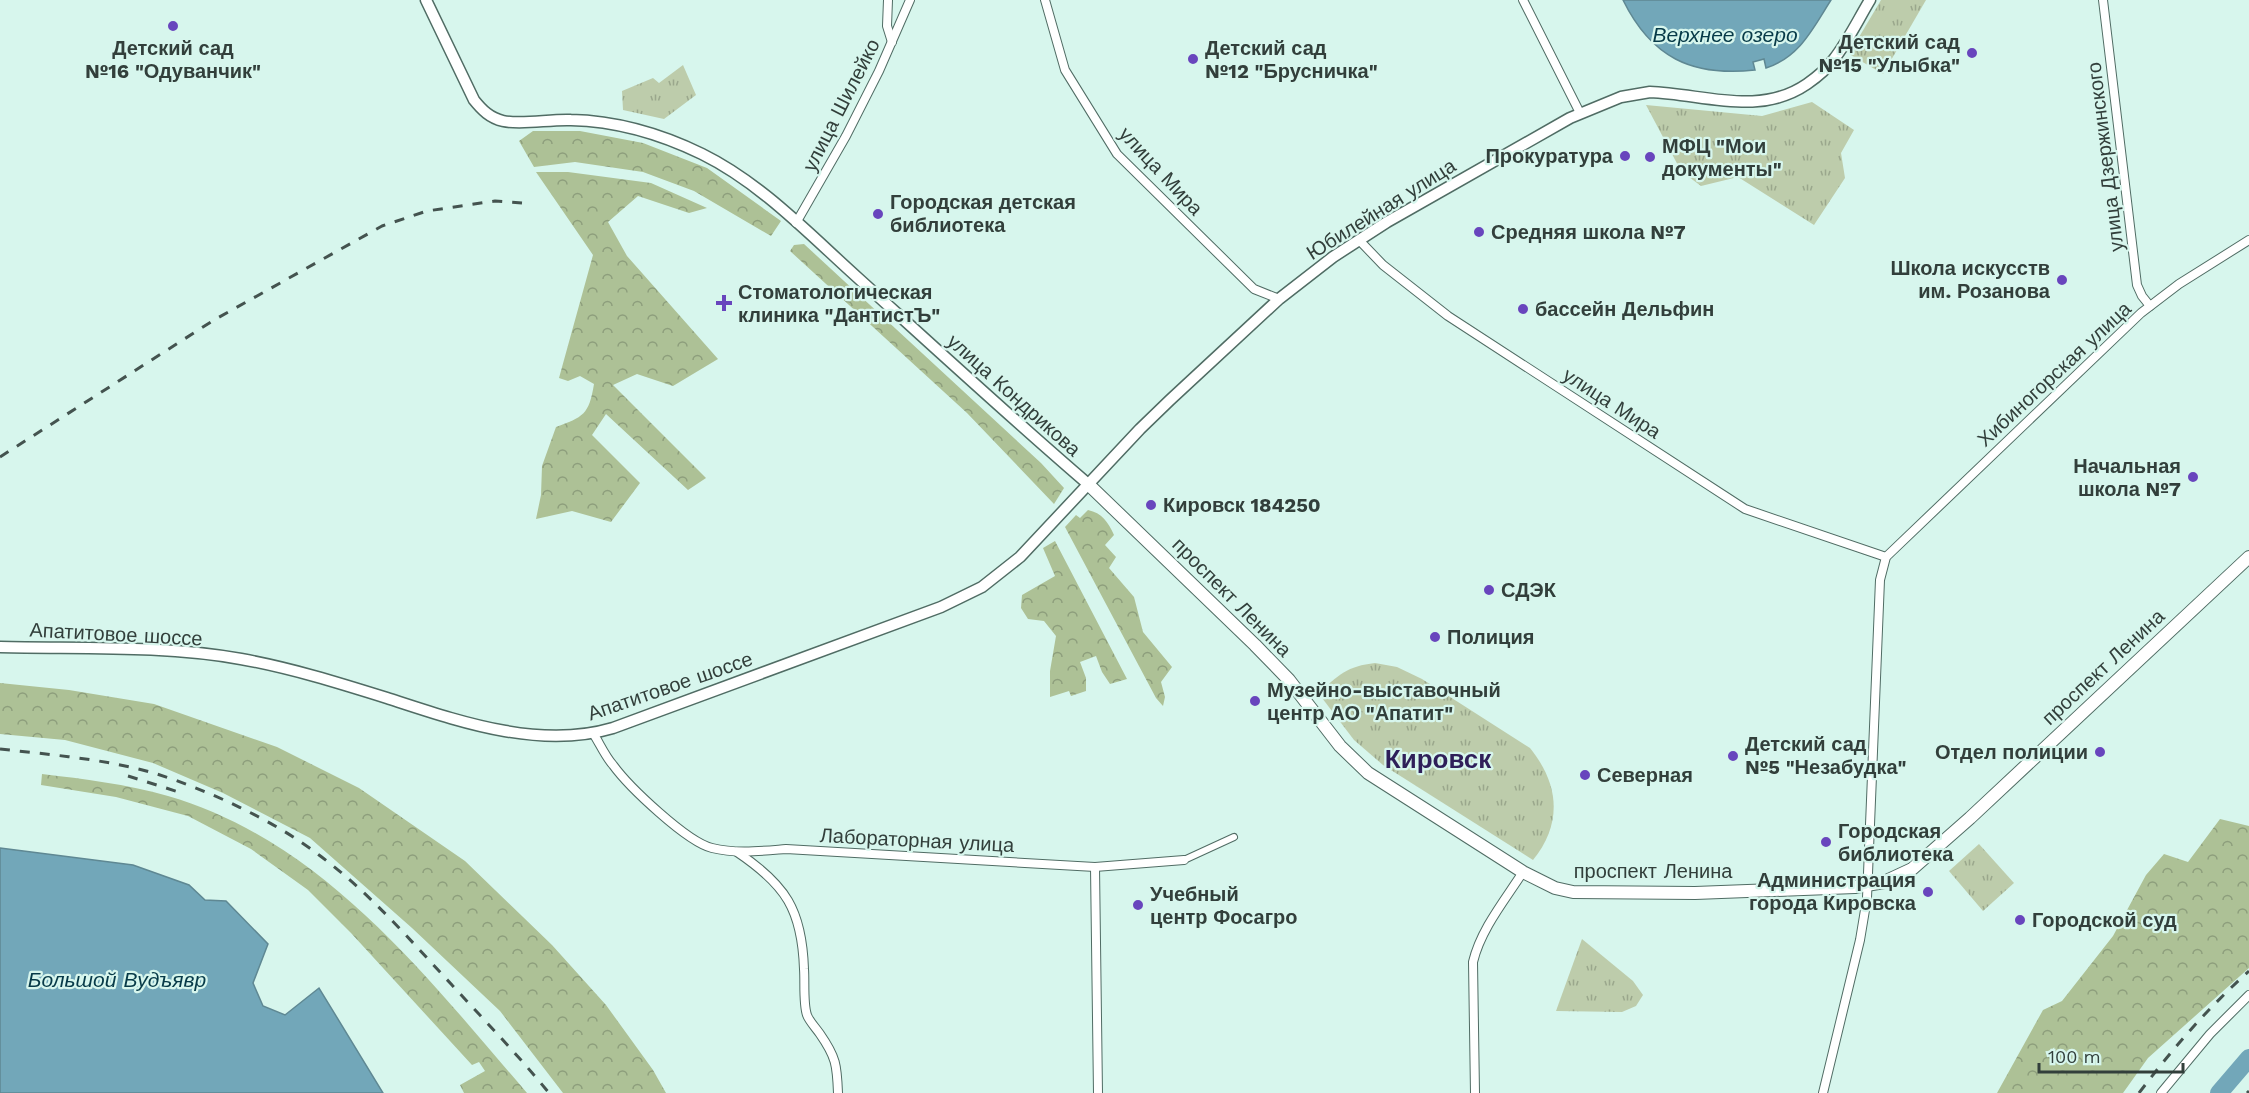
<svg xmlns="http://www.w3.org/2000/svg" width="2249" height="1093" font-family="'Work Sans',sans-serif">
<defs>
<pattern id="forest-crowns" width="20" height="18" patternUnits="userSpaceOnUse" patternTransform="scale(1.5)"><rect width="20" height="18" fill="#adc196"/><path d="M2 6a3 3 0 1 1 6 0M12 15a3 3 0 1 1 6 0" fill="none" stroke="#8d9e7c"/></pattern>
<pattern id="park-tufts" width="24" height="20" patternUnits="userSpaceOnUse" patternTransform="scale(1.5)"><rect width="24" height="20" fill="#bdccab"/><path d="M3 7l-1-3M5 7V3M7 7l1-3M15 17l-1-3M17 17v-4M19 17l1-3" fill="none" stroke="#9aa78c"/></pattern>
</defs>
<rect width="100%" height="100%" fill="#d7f6ed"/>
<g fill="url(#forest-crowns)">
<polygon points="533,131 580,131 643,143 707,168 781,221 771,236 694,191 643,172 575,162 534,167 519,141"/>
<path d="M536 172H568L651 183 707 208 689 213 638 196 608 222 627 256 718 359 673 386 637 374 613 385 706 478 688 490 606 414 592 435 640 483 611 522 572 511 536 519 541 495 542 466 556 427C583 417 589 415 594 384L580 376 568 381 559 378 593 255Z"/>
<polygon points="804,244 1041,463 1064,488 1054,504 967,413 790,251 794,245"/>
<path d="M1088 510C1102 513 1108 522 1114 535L1105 545 1116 557 1109 568 1134 597 1143 632 1172 667 1161 682 1165 697 1163 706 1156 698 1065 527 1076 515 1080 518Z"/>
<polygon points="1055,541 1127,679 1110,684 1102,672 1096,656 1080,662 1086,678 1086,691 1071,696 1069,691 1050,697 1050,671 1056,636 1044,621 1028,619 1021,608 1022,595 1055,576 1043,548"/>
<polygon points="0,683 69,690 154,704 277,747 359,788 465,861 552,945 606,1005 653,1070 666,1093 563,1093 500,1011 412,928 310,838 223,793 153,763 65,740 0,734"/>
<path d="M42 774C84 779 126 784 168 796 323 841 426 976 527 1093H464L460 1085 485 1071 479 1062 472 1065 351 933 308 890 251 849 188 816 116 797 41 785Z"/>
<polygon points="2220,819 2249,826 2249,968 2148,1058 2123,1093 1997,1093 2043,1010 2062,1001 2113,936 2146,875 2164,854 2188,862"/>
</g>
<g fill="url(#park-tufts)">
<polygon points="1881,0 1926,0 1883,74 1849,54"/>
<polygon points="683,65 696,95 664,119 623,110 622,91 653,78 659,83"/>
<polygon points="1812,102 1854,130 1841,153 1845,178 1814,225 1738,177 1701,186 1681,171 1646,105 1762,116"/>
<path d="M1375 663 1397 667 1422 679 1530 748C1559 784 1563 823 1533 860L1383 765 1354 740 1319 694C1337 675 1348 666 1375 663Z"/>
<polygon points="1979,844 2014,883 1983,911 1949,871"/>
<polygon points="1582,939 1633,981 1643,995 1636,1006 1622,1012 1556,1011"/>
</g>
<g fill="#72a7b9" stroke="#5f8893" stroke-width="1.5">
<path d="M1623 0H1831C1813 28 1800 57 1766 68L1764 59 1753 62 1755 70C1691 77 1651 57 1623 0Z"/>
<polygon points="0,848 133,865 189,885 205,900 226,901 268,944 253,983 263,1006 285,1015 319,988 383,1093 0,1093"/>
</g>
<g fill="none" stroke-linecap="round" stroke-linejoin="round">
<polyline stroke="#72a7b9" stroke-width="18" points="2219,1093 2249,1058"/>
<defs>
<polyline id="pedestrian" points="1184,860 1234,837"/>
<g id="minor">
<polyline points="888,0 887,26 892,42"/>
<polyline points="1045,0 1065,70 1117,154 1254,289 1279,299"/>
<polyline points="1523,0 1580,113"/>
<polyline points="2103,0 2137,285 2142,296 2150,306"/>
<polyline points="796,223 846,136 879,71 910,0"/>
<polyline points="1359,240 1383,265 1448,316 1745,509 1886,557"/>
<path d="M593 733C600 744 605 756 613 765 629 787 687 842 712 848 736 854 761 851 786 849L1095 867 1184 860"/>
<path d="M737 852C786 885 802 910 804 969 805 981 803 1004 807 1015 809 1021 816 1028 820 1034 836 1057 837 1065 838 1093"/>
<polyline points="1095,867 1098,1093"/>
<path d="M1475 1093 1473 962C1481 929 1505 900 1523 872"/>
<polyline points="1823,1093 1860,940 1867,898 1880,580 1886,557 2141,313 2179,284 2249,240"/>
<polyline points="2161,1093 2210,1034 2249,995"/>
</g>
<g id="tertiary">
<path d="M426 0 474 100C482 110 490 118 503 121 522 125 550 119 571 120 616 121 661 134 702 154 761 183 809 234 858 278 934 347 1010 417 1088 484"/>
<path d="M0 647C80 649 162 645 241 659 291 668 339 683 387 698 458 721 539 750 613 728L941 607 982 587 1020 557 1140 429 1170 400 1279 299 1333 257 1387 222 1570 118 1621 97 1650 92C1704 94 1759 117 1807 84 1817 77 1827 69 1834 59 1848 41 1858 20 1870 0"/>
</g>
<polyline id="secondary" points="1088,484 1255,645 1289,680 1340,746 1368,773 1523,872 1555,888 1573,892 1695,893 1855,887 1884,882 1912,869 1970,818 2249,557"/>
</defs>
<use href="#pedestrian" stroke="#506c64" stroke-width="8"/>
<use href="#minor" stroke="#506c64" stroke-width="10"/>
<use href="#tertiary" stroke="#506c64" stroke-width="13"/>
<use href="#secondary" stroke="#506c64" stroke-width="14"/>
<use href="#pedestrian" stroke="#fff" stroke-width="6"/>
<use href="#minor" stroke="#fff" stroke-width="8"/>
<use href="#tertiary" stroke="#fff" stroke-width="10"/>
<use href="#secondary" stroke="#fff" stroke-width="12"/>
<g stroke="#44534f" stroke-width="3" stroke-dasharray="10 10" stroke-linecap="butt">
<polyline points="0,457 214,320 382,226 427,211 495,201 522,203"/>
<path d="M0 749C52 755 107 759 157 774 210 791 275 821 319 855 369 892 410 940 452 985 485 1021 519 1056 549 1093"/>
<polyline points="128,776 185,794"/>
<path d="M2139 1093C2174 1047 2206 1010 2249 971"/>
<polyline points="2247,1093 2249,1091"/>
</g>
</g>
<g fill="#6845bd" stroke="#d7f6ed" stroke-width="2">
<circle cx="173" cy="26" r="6"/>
<circle cx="1972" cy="53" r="6"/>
<circle cx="1193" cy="59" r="6"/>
<circle cx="1625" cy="156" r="6"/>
<circle cx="1650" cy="157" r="6"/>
<circle cx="878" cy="214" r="6"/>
<circle cx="1479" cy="232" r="6"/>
<circle cx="2062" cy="280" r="6"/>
<path d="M721 294h6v6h6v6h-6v6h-6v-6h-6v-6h6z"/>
<circle cx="1523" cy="309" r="6"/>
<circle cx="2193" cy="477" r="6"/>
<circle cx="1151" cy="505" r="6"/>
<circle cx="1489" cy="590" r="6"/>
<circle cx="1435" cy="637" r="6"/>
<circle cx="1255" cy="701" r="6"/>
<circle cx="2100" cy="752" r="6"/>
<circle cx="1733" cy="756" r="6"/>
<circle cx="1585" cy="775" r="6"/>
<circle cx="1826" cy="842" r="6"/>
<circle cx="1928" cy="892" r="6"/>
<circle cx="1138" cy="905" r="6"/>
<circle cx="2020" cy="920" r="6"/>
</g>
<g text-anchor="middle" stroke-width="4.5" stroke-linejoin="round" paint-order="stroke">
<g font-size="20" font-weight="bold" fill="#323f3b" stroke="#d7f6ed" text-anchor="start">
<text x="1960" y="49" text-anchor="end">Детский сад<tspan x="1960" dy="23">№15 "Улыбка"</tspan></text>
<text x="173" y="55" text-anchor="middle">Детский сад<tspan x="173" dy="23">№16 "Одуванчик"</tspan></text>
<text x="1205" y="55">Детский сад<tspan x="1205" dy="23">№12 "Брусничка"</tspan></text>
<text x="1662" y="153">МФЦ "Мои<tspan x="1662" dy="23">документы"</tspan></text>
<text x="1613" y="163" text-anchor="end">Прокуратура</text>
<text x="890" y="209">Городская детская<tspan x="890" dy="23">библиотека</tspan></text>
<text x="1491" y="239">Средняя школа №7</text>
<text x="2050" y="275" text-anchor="end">Школа искусств<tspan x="2050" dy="23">им. Розанова</tspan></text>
<text x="738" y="299">Стоматологическая<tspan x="738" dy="23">клиника "ДантистЪ"</tspan></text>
<text x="1535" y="316">бассейн Дельфин</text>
<text x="2181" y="473" text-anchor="end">Начальная<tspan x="2181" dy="23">школа №7</tspan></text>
<text x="1163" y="512">Кировск 184250</text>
<text x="1501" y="597">СДЭК</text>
<text x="1447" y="644">Полиция</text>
<text x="1267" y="697">Музейно-выставочный<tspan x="1267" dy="23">центр АО "Апатит"</tspan></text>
<text x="1745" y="751">Детский сад<tspan x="1745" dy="23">№5 "Незабудка"</tspan></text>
<text x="2088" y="759" text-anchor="end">Отдел полиции</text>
<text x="1597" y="782">Северная</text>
<text x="1838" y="838">Городская<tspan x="1838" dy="23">библиотека</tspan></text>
<text x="1916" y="887" text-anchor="end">Администрация<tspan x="1916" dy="23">города Кировска</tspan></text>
<text x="1150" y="901">Учебный<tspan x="1150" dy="23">центр Фосагро</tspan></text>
<text x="2032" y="927">Городской суд</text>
</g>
<g font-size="20" fill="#323f3b" stroke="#d7f6ed">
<text transform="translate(841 105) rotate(-63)" y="7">улица Шилейко</text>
<text transform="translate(2105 157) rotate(-97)" y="7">улица Дзержинского</text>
<text transform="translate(1161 171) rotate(47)" y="7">улица Мира</text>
<text transform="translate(1381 209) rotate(-32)" y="7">Юбилейная улица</text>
<text transform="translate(2054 374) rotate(-43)" y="7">Хибиногорская улица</text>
<text transform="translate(1014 395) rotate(42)" y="7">улица Кондрикова</text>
<text transform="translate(1612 403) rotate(33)" y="7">улица Мира</text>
<text transform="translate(1232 597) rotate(45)" y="7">проспект Ленина</text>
<text transform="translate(116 634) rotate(3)" y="7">Апатитовое шоссе</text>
<text transform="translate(2103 667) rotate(-43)" y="7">проспект Ленина</text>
<text transform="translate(670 686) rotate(-19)" y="7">Апатитовое шоссе</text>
<text transform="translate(917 840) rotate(3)" y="7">Лабораторная улица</text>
<text x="1653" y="878">проспект Ленина</text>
</g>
<g font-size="21" font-style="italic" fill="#073a48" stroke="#d7f6ed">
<text x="1725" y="42">Верхнее озеро</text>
<text x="117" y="987">Большой Вудъявр</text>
</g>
<g font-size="26" font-weight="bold" fill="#2f1f59" stroke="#d7f6ed">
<text x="1438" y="768">Кировск</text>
</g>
</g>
<path d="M2039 1063v9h144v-9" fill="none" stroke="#323f3b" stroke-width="3"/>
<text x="2048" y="1063" font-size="18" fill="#323f3b" stroke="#d7f6ed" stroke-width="4.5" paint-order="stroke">100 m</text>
</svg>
